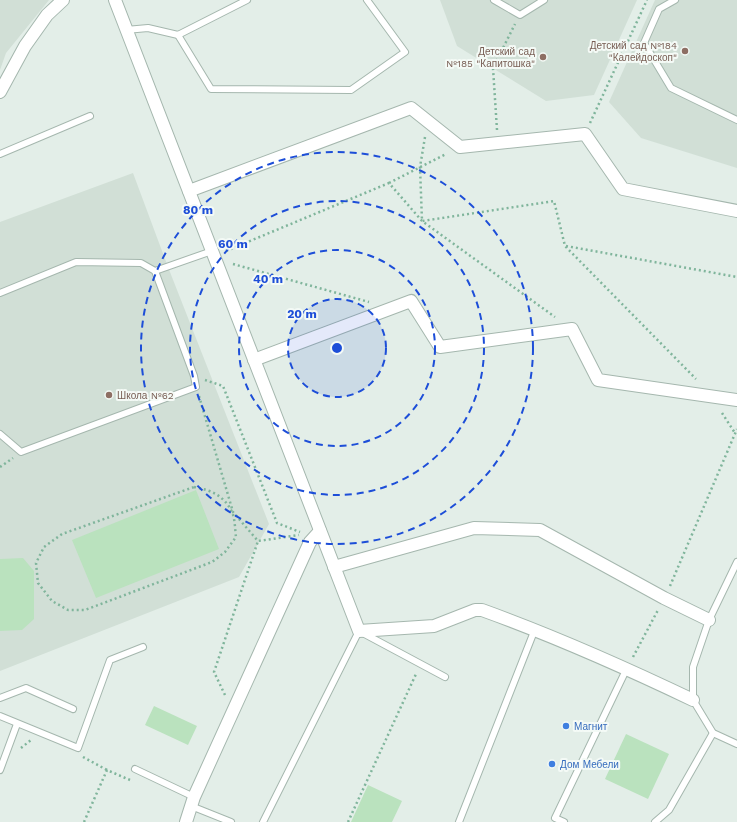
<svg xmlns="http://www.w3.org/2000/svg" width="737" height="822" font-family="'Work Sans',sans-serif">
<rect width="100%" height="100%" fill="#e3eee8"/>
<g fill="#d1dfd6">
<polygon points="0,0 49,0 6,53 0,70"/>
<polygon points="440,0 637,0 594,95 546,101 457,46"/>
<polygon points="655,0 737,0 737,168 641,138 609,102"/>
<polygon points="133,173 168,267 269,524 239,577 0,671 0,222"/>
</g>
<g fill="#bae2be">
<polygon points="196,490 219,549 96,598 72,540"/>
<polygon points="23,558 34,571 34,619 22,630 0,631 0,559"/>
<polygon points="154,706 197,726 188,745 145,725"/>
<polygon points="626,734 669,754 648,799 605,779"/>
<polygon points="368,785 402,801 392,822 351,822"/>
</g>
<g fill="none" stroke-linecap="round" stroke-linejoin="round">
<defs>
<g id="lane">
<polyline points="494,0 520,15 544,0"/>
<polyline points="675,0 659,9 644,43 671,88 737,120"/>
<polyline points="126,30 148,28 178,35 247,0"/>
<polyline points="178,35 211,89 351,90 405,52 367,0"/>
<polyline points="0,154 90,116"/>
<polyline points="155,271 212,251"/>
<polyline points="0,293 76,262 141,263 155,271 194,376 196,387 21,452 0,434"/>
<polyline points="737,562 709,620 693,667 693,700 713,733 737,744"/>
<polyline points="0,698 26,688 73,709"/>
<polyline points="0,716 78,748 110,660 143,647"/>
<polyline points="135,769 194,797"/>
<polyline points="0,770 17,724"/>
<polyline points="191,806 231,822"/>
<polyline points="263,822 359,631 445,677"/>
<polyline points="459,822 535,629"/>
<polyline points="564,822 555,818 627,668"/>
<polyline points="655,822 669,810 713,733"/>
</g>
<g id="street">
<path d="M115 0 359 631 434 626 475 610H482C554 636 624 667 693 700"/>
<polyline points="0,92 25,46 47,15 63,0"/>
<polyline points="189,191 411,108 460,147 585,134 623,189 737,211"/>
<polyline points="254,360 411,301 440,347 572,329 598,380 737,400"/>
<polyline points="334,567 474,528 540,530 664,598 709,620"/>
<polyline points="186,822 194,797 310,542 320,531"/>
</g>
</defs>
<use href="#lane" stroke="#a5b7ae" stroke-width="8"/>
<use href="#street" stroke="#a5b7ae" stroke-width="14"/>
<g stroke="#80b59c" stroke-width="2.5" stroke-dasharray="2 3" stroke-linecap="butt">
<polyline points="590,123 647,0"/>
<polyline points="497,130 493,68 515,24"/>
<polyline points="425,137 420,167 422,221 554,201 565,246 696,379"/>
<polyline points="389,183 446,154"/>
<polyline points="566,246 737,277"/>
<polyline points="226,251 389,183 422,221 555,317"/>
<polyline points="233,264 369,302"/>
<polyline points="205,380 223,386 277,523 300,532"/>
<polyline points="199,396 233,512 258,541 299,535"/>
<polyline points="722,413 735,433"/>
<polyline points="0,467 13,458"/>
<path d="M194 487C210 490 224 495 232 512 235 518 235 530 236 537L225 552 212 562 85 610H68L52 601 38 583 36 563 44 547 62 534Z"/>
<polyline points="670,586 737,429"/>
<polyline points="633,657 658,610"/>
<polyline points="225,695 214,672 258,541"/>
<polyline points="21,748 31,740"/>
<polyline points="83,757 107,770"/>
<polyline points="84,822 107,770 130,780"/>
<polyline points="348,822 416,674"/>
</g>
<use href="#lane" stroke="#fff" stroke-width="6"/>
<use href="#street" stroke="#fff" stroke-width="12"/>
</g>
<circle cx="337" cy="348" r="49" fill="#1d4ed8" fill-opacity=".12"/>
<g fill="none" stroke="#1d4ed8" stroke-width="2" stroke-dasharray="7 5">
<circle cx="337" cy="348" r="49"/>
<circle cx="337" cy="348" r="98"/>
<circle cx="337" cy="348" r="147"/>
<circle cx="337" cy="348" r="196"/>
</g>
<g fill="#8d6e63" stroke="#f4faf6" stroke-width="1.5">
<circle cx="685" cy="51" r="4"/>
<circle cx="543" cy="57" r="4"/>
<circle cx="109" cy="395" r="4"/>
</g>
<g fill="#3f7fe0" stroke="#f4faf6" stroke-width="1.5">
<circle cx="566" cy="726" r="4"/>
<circle cx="552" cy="764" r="4"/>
</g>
<g text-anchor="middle" stroke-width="4" stroke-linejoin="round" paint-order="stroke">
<g font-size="10" fill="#785e54" stroke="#f4faf6" text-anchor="end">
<text x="677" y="49">Детский сад №184<tspan x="677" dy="12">"Калейдоскоп"</tspan></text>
<text x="535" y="55">Детский сад<tspan x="535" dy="12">№185 "Капитошка"</tspan></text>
<text x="117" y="399" text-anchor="start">Школа №62</text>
</g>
<g font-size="10" fill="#366cbe" stroke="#f4faf6" text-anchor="start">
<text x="574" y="730">Магнит</text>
<text x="560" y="768">Дом Мебели</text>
</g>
</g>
<circle cx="337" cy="348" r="6" fill="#1d4ed8" stroke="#f4faf6" stroke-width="2"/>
<g font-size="12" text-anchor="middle" font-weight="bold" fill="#1d4ed8" stroke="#f4faf6" stroke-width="4" stroke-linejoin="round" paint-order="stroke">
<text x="198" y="214">80 m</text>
<text x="233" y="248">60 m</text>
<text x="268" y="283">40 m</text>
<text x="302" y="318">20 m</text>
</g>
</svg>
